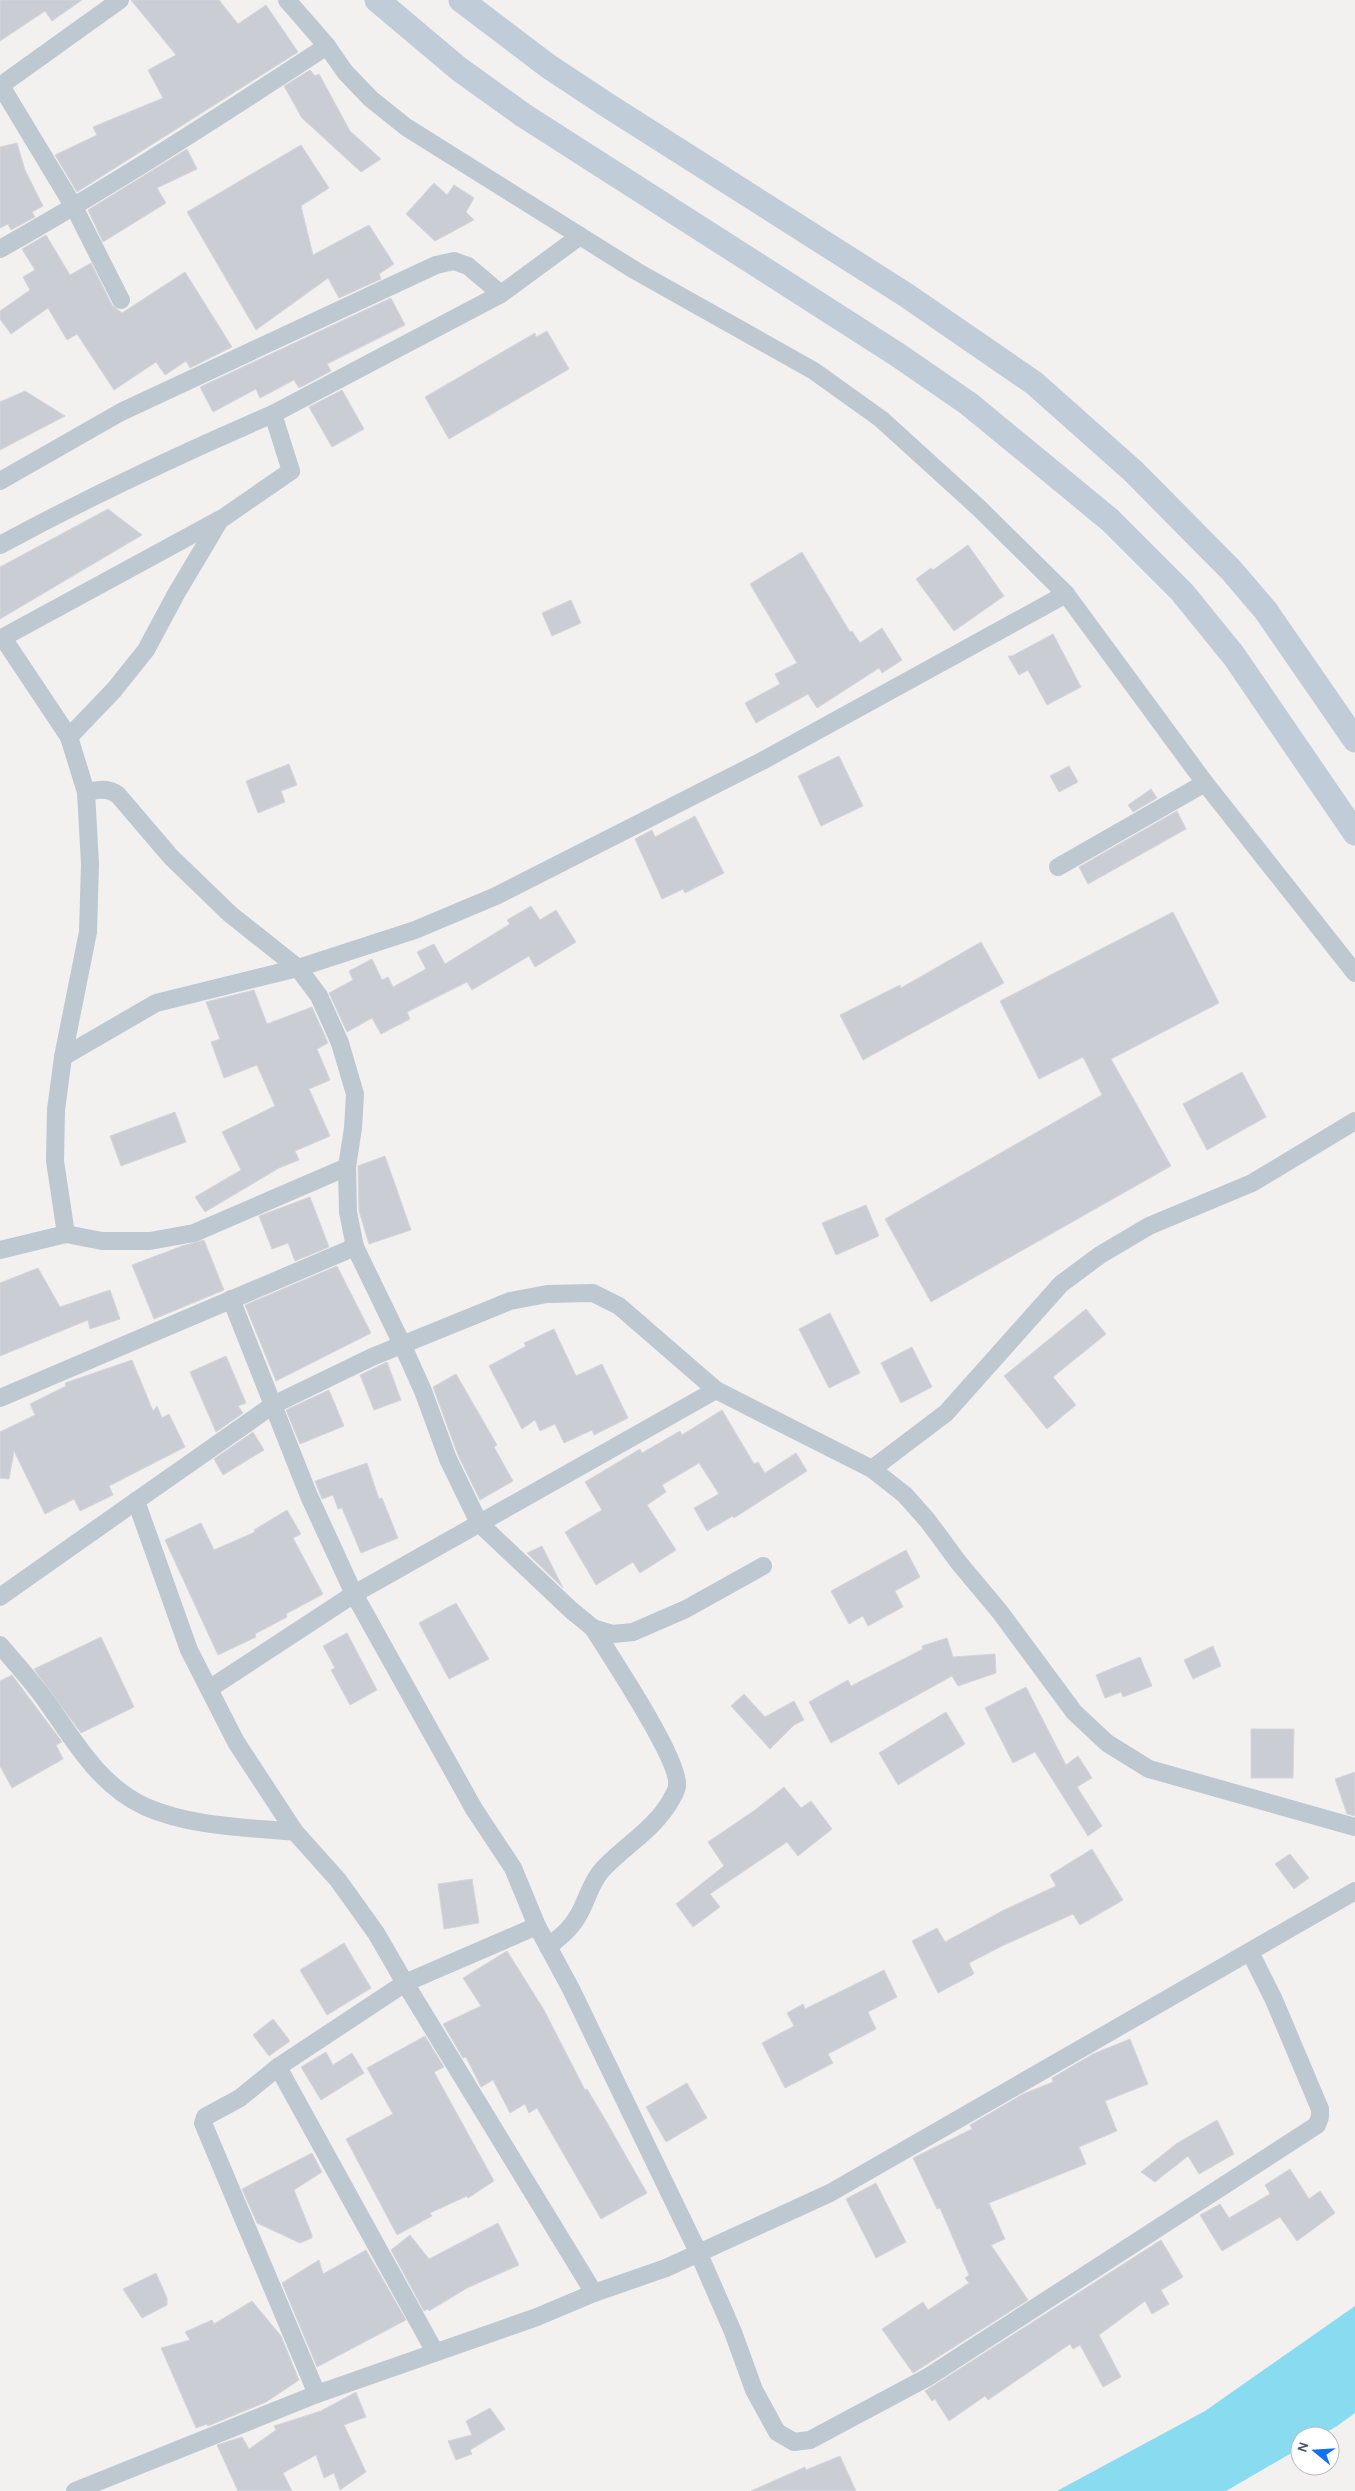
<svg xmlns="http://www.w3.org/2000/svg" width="1355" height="2491" font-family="Karla,sans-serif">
<rect width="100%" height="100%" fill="#f3f0f0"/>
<path fill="#89dbf0" d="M1355 2306V2413C1333 2429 1327 2436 1300 2436V2448L1226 2491H1057L1205 2411Z"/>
<g fill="#cacdd3" stroke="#d4d6dc">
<polygon points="0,0 82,0 52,21 45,11 0,41"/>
<polygon points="131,0 219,0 238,24 266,5 298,52 77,192 55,155 97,135 93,127 163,98 148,70 176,55"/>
<polygon points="310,70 315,76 319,74 350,131 381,159 361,172 302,118 284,86"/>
<polygon points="17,143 25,170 43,206 32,212 35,217 11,230 8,224 0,228 0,147"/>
<polygon points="301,145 329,188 301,206 313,255 369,225 394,264 379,274 381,279 339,298 328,278 256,330 187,212"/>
<polygon points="187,149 197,169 157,188 166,203 103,242 88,210"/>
<polygon points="434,183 447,195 454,185 474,198 466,212 474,220 435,241 406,214"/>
<polygon points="46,235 70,275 91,263 112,305 122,313 185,272 232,347 190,368 186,361 165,375 156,362 114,390 77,334 67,340 48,308 11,334 0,319 0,311 30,290 23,277 35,270 22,249"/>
<polygon points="391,298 405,325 327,364 331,371 299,388 294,380 260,398 256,389 213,412 200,387"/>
<polygon points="547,331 569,369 449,439 425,397 535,333 536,337"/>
<polygon points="342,390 364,429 332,447 309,407"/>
<polygon points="25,391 65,416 0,450 0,402"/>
<polygon points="108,509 142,535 0,619 0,567"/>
<polygon points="968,545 1004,596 954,631 916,579 931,568 933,570"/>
<polygon points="802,552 850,632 852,631 860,643 882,628 902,660 882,673 879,668 817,708 808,694 756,723 745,703 780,684 775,674 797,663 750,584"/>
<polygon points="571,600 581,623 552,636 542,613"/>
<polygon points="1053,634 1081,687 1047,705 1028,670 1019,675 1008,656 1012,656"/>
<polygon points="839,756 863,806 821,826 798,776"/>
<polygon points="289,764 297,785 281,791 285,802 258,813 246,781"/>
<polygon points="1069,766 1078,782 1059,792 1050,776"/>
<polygon points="1151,789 1157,798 1133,812 1128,805"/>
<polygon points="1177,811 1186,829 1088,884 1079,867"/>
<polygon points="695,816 724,873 685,893 683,889 662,899 635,839 652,830 655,837"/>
<polygon points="531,906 540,920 556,910 576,942 535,967 529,956 472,990 467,982 407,1012 410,1019 381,1034 372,1018 347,1032 329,993 353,980 349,971 372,959 382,980 388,977 393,987 426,969 417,952 434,944 445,964 510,924 507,920"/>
<polygon points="1173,912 1219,1003 1111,1059 1171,1166 931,1302 885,1219 1102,1095 1083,1057 1039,1079 1000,1001"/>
<polygon points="981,942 1004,983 863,1060 840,1015 900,985 901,988"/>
<polygon points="254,990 267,1024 312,1007 328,1043 317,1049 330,1080 309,1089 330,1136 295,1151 299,1160 279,1168 205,1212 195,1197 241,1170 222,1132 275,1106 257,1065 224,1078 211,1042 220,1039 206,1002"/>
<polygon points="1242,1072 1266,1117 1207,1150 1183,1104"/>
<polygon points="175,1112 186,1142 121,1166 110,1136"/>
<polygon points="385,1156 411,1230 369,1244 359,1211 358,1166"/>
<polygon points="310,1197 329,1247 295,1261 288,1243 272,1249 259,1216"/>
<polygon points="866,1205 879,1236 836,1255 822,1223"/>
<polygon points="204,1240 224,1290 154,1319 132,1265 182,1246"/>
<polygon points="337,1266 371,1333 276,1381 245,1305"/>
<polygon points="38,1268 60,1307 110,1290 120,1319 90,1329 88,1320 0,1356 0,1283"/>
<polygon points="1086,1309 1106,1334 1053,1377 1076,1405 1047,1429 1004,1376"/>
<polygon points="830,1313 860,1373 829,1388 799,1329"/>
<polygon points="554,1329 576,1376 602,1364 628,1418 594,1435 592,1430 564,1443 555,1424 540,1431 535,1420 522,1429 489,1366 526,1346 524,1343"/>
<polygon points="912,1347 932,1387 901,1403 881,1363"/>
<polygon points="226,1356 246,1403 238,1406 243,1413 216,1432 190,1372"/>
<polygon points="132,1360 153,1411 157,1406 162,1418 169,1414 185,1447 109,1486 113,1495 80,1511 74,1499 45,1514 14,1451 9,1479 0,1478 0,1432 35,1415 30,1404 66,1386 65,1383"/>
<polygon points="387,1362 401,1400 374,1410 360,1375"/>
<polygon points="456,1374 497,1445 494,1447 513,1481 480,1500 458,1455 433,1387"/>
<polygon points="329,1390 344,1426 300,1444 286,1410"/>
<polygon points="722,1410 754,1464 758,1462 765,1473 796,1453 807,1471 734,1518 733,1516 707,1531 694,1508 719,1494 699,1463 662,1485 666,1492 647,1505 676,1550 640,1573 633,1562 596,1585 565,1532 602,1510 585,1482 640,1449 642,1453 680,1431 682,1435"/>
<polygon points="253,1432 264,1450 223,1475 214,1459"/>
<polygon points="367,1463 379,1499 382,1498 398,1538 361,1553 342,1508 338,1509 333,1495 322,1499 315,1481"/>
<polygon points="287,1510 301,1534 293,1538 323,1594 286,1614 287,1617 255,1634 256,1637 218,1655 165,1540 201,1523 214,1550 255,1532 254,1530"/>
<polygon points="542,1546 563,1588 527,1553"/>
<polygon points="906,1550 920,1577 895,1591 903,1607 868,1626 863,1616 849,1624 831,1591"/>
<polygon points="456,1603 489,1659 449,1679 419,1623"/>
<polygon points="347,1633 377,1690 350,1705 331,1670 335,1668 323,1646"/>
<polygon points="101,1637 134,1707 81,1733 34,1669"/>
<polygon points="947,1638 953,1657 995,1654 996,1673 958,1686 952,1676 831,1743 809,1702 848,1680 851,1686 923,1649 922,1646"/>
<polygon points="1213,1646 1221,1666 1193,1679 1184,1660"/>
<polygon points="1140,1657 1152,1686 1123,1697 1121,1692 1105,1698 1096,1675"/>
<polygon points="12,1675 62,1742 56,1745 63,1759 12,1788 0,1766 0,1681"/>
<polygon points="1026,1687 1066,1765 1078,1756 1092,1778 1077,1787 1102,1826 1088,1836 1035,1752 1013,1763 985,1708"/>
<polygon points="744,1694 765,1717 794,1701 804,1720 794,1725 770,1749 731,1706"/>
<polygon points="946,1712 965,1744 898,1785 879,1753"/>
<polygon points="1251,1729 1294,1729 1293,1778 1251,1778"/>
<polygon points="1355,1772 1355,1816 1347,1814 1335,1779"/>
<polygon points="784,1787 801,1808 811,1801 832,1829 798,1856 787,1842 710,1894 720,1907 693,1927 676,1904 724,1866 708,1842 755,1810"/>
<polygon points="1092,1849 1123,1900 1080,1925 1073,1914 1002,1946 969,1963 974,1974 938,1993 912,1941 937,1928 945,1942 1004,1910 1056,1886 1050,1875"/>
<polygon points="1290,1854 1309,1878 1294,1889 1275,1864"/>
<polygon points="472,1879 479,1923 444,1929 438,1884"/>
<polygon points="344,1943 371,1988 327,2015 300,1970"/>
<polygon points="507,1951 544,2010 585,2090 587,2089 606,2121 647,2193 601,2219 537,2108 529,2113 525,2104 510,2113 493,2080 481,2087 466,2057 463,2058 443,2024 481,2006 463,1978"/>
<polygon points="884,1970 897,1997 868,2012 876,2029 828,2054 833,2063 785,2088 762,2043 794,2026 787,2013 803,2004 805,2009"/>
<polygon points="273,2019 290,2041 269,2056 253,2035"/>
<polygon points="425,2036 444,2067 434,2072 494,2181 468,2198 467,2196 430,2213 432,2216 397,2235 346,2139 393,2114 367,2068"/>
<polygon points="1130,2039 1148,2084 1105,2101 1117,2131 1079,2147 1086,2164 989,2203 1005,2239 991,2245 1028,2300 913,2373 882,2329 923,2302 928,2310 969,2283 965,2278 969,2275 940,2208 937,2209 913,2158 972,2129 970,2125 1023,2094 1053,2082 1052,2078 1093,2054"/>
<polygon points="326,2052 333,2065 352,2053 364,2073 321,2100 301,2067"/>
<polygon points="687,2083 707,2118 666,2142 646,2107"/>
<polygon points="1217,2120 1234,2154 1199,2174 1188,2156 1155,2182 1141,2172 1176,2144"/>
<polygon points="312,2153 322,2172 294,2190 312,2235 312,2238 300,2243 257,2223 242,2189"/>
<polygon points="1290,2169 1309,2199 1320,2191 1335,2213 1297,2241 1280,2217 1222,2251 1200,2215 1220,2204 1229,2218 1270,2194 1265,2185"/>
<polygon points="876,2183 906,2242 876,2258 846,2199"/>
<polygon points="498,2223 519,2265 467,2288 429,2311 428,2309 424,2311 391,2250 410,2235 429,2259"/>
<polygon points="1161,2240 1183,2277 1161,2290 1169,2304 1152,2314 1145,2301 1099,2335 1121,2377 1103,2387 1080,2345 1073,2349 1070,2344 988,2400 985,2396 949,2421 935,2399 932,2401 925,2391"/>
<polygon points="366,2250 406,2320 317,2367 282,2283 319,2260 323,2274"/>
<polygon points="156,2273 167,2298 167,2305 142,2318 123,2289"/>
<polygon points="252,2301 281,2336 299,2380 266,2402 208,2426 207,2424 196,2428 161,2348 190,2340 185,2332 212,2320 214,2324"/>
<polygon points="356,2392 366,2417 344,2425 366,2472 340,2490 334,2473 324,2478 316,2455 283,2473 292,2491 238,2491 217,2445 242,2437 249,2449 276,2430 274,2426 321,2411"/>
<polygon points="490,2408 505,2429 470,2450 472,2454 456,2460 448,2441 472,2435 466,2421"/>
<polygon points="840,2456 856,2491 751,2491 805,2467 806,2470"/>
</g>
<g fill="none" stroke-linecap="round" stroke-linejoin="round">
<g stroke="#bdc8d0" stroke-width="18">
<polyline points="287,0 327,46 345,72 371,99 406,127 636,271 814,371 881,419 980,509 1066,594 1205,783 1355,973"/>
<polyline points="0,86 120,0"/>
<polyline points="1,86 74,207 121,300"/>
<path d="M0 249C112 186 220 116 327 46"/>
<polyline points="0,481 121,412 436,265 454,261 468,266 501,294"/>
<path d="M0 545C89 497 180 454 273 414"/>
<polyline points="0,639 219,520"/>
<polyline points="69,737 114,690 146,650 176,594 220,520 291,471 273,414 501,294 580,236"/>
<path d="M86 792C98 790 107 787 118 795L171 857 230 914 298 968 319 996 340 1043 355 1094 353 1128 347 1167 348 1212 355 1247 402 1344 423 1391 448 1459 479 1523 571 1610 593 1628 613 1634 633 1632 686 1609 763 1566"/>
<polyline points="1058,867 1205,783"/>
<polyline points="63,1057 156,1003 298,968 415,930 496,896 762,761 1066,594"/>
<polyline points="66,1234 102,1241 150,1241 194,1233 347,1167"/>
<polyline points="0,1250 66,1234 55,1161 56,1110 63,1057 88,932 90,864 86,792 69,737 3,638"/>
<polyline points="231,1299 309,1496 354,1594 474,1809 513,1868 537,1926 571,1989 699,2254 733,2332 754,2390 777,2432 794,2442 810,2440 928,2377 1317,2125 1320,2117 1320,2109 1274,2000 1250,1952"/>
<polyline points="0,1398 355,1247"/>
<polyline points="872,1469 946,1413 1061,1284 1100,1255 1149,1226 1252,1183 1355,1121"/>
<polyline points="0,1597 136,1501"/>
<path d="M0 1645C15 1663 32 1681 46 1701 74 1740 99 1786 146 1807 192 1827 246 1827 295 1832"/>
<polyline points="209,1689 354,1594 716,1390"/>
<polyline points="537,1926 405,1983 376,1933 338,1880 295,1832 236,1742 189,1650 136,1501 273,1405 372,1357 510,1301 547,1294 593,1293 619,1306 716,1390 872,1469 905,1495 928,1521 959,1563 1000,1612 1074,1712 1107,1743 1149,1769 1355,1827"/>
<path d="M548 1947C560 1937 572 1928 579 1914 587 1900 591 1882 602 1870 624 1846 655 1829 671 1800 673 1796 677 1790 677 1786 681 1761 609 1654 593 1628"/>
<polyline points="278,2067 435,2352"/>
<polyline points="317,2394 203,2123 205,2117 240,2098 278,2067 405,1983 594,2293"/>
<polyline points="75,2491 317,2394 537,2317 594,2293 666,2268 830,2193 1355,1891"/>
</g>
<g stroke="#c0ccd8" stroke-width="25">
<polyline points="377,0 459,69 523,115 898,355 969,404 1110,520 1182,592 1234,656 1355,833"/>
<polyline points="461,0 548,66 607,105 906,295 1034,383 1133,471 1231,570 1266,611 1355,740"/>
</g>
</g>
<g transform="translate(1315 2451) rotate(288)"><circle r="24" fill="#ffffff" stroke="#b5bbbf"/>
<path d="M0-4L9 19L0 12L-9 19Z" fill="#1072ed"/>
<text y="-8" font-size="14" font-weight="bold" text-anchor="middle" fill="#47545f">N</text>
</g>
</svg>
